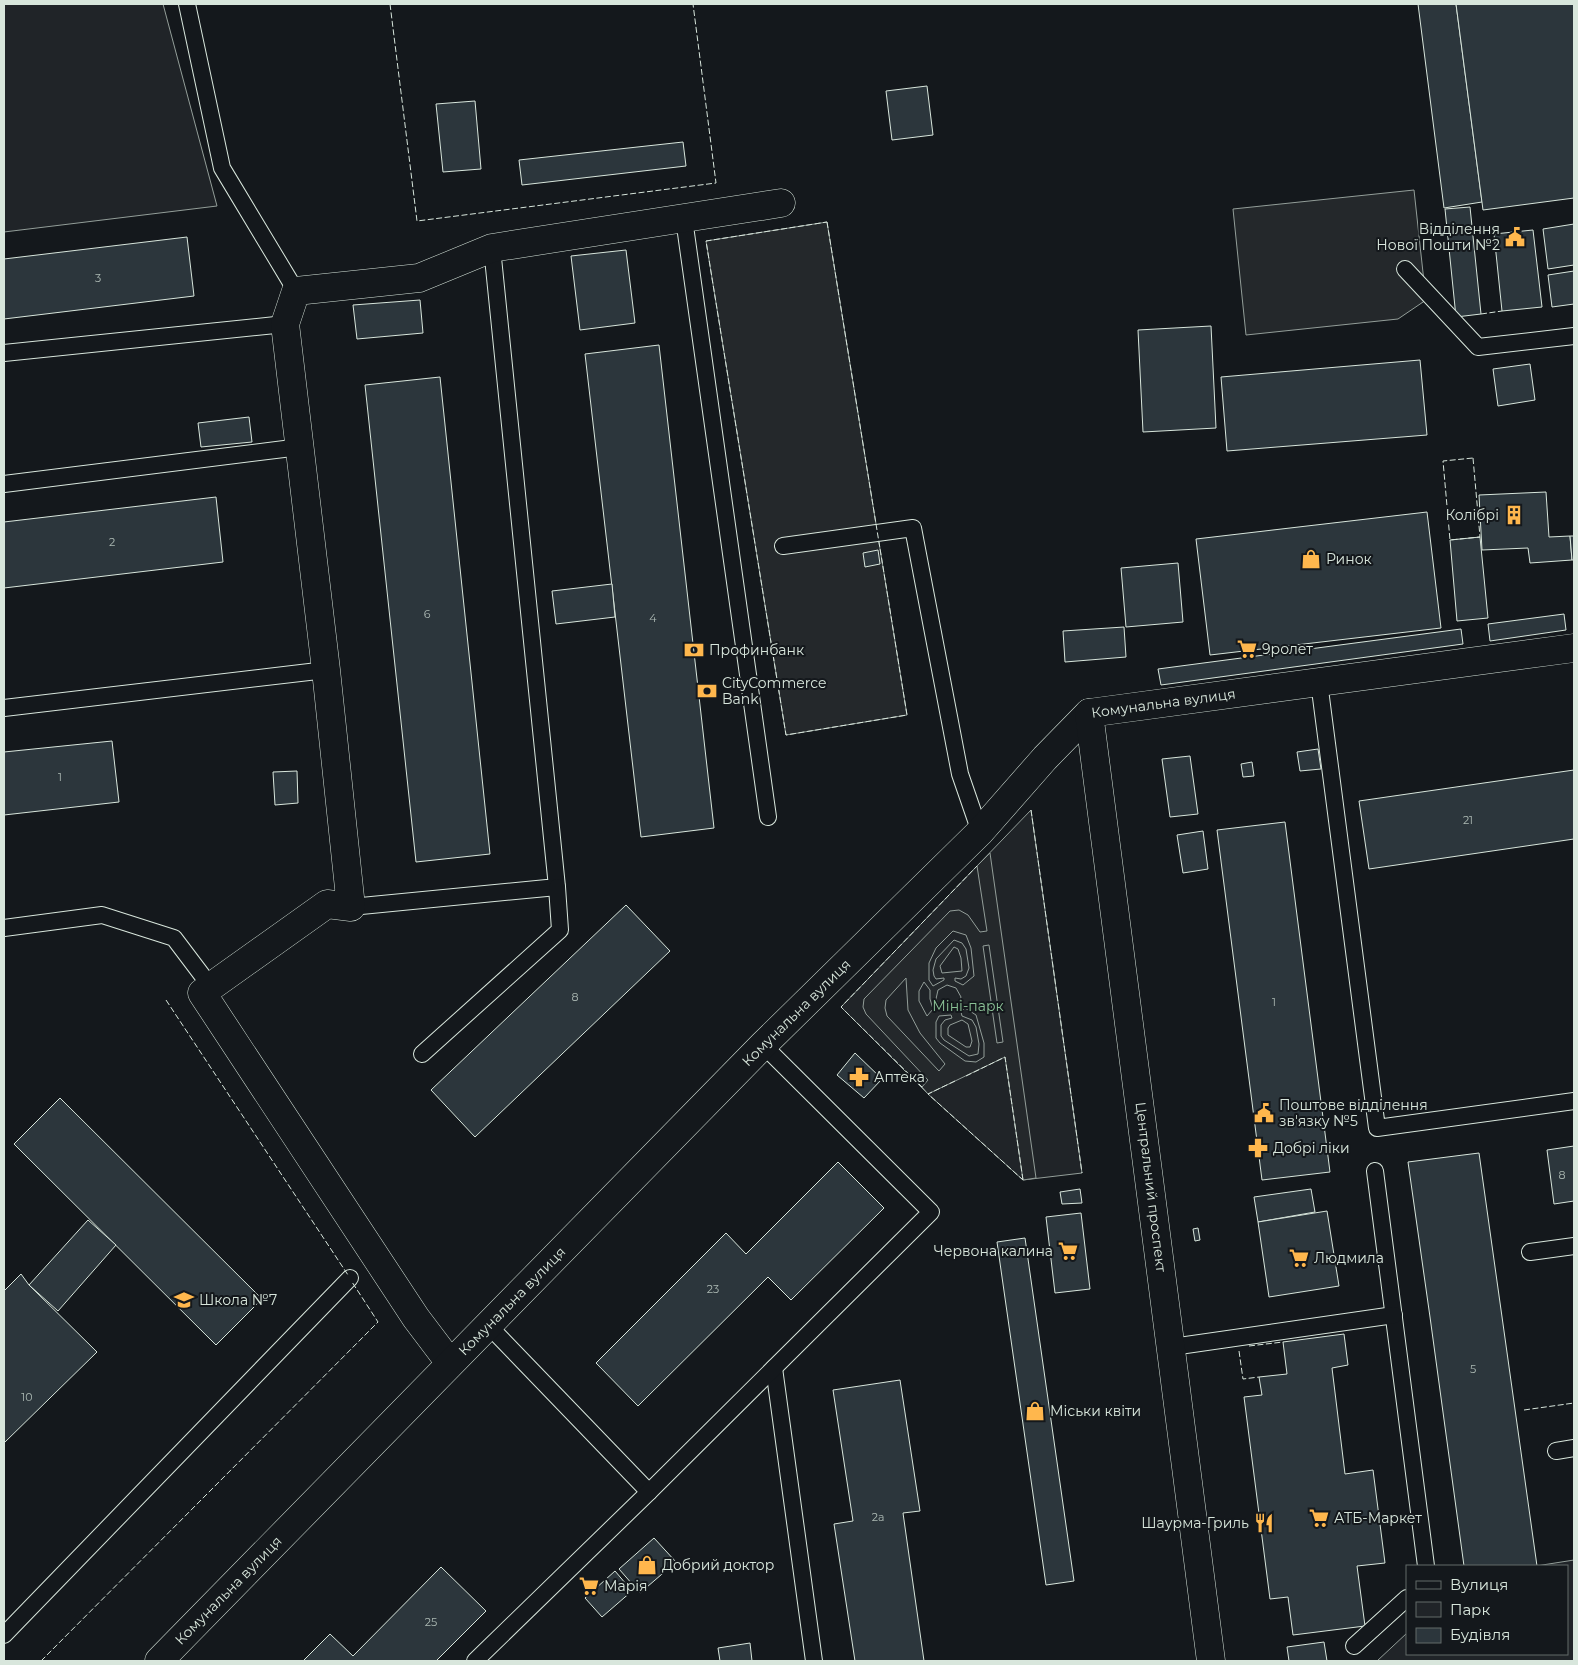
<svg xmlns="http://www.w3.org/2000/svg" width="1578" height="1665" font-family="Montserrat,sans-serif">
<rect width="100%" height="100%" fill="#14181c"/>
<g fill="#202428" stroke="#939e99">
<polygon points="4,4 163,4 217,206 4,232"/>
<polygon points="1031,810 1082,1173 1023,1180 928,1094 841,1007"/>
<polygon points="1574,1560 1574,1661 1377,1661 1407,1633 1407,1654 1567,1654 1567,1566 1536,1566"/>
</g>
<g fill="#24282b" stroke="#939e99" fill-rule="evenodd">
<polygon points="1414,190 1426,300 1398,319 1246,335 1233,209"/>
<polygon points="827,222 907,715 786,735 706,241"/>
<path d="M990 853 1036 1178 1023 1180 1005 1057 928 1094 922 1087 928 1080 866 1014 863 1007 864 999 950 911 959 910 968 915 980 932 987 931 977 866ZM953 931 966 935 971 948 974 976 963 985 955 981V978L961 979 966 976 969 968 966 949 962 943 954 940 936 959 933 970 934 976 936 979 944 978V980L933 986 929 980V963L936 948ZM989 945 1003 1042 997 1043 983 946ZM954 947 958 949 961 958 962 971 942 973 940 966ZM906 978 908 1010 920 1033 945 1064 939 1071 887 1016 885 1008 886 1000ZM924 982 930 990V999L933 1009 927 1016 919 1001V991ZM947 985 956 988 961 997 958 1006 950 1011 940 1008 936 999 938 990ZM965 1008 976 1015 984 1043V1057L976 1062 965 1061 940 1043 936 1038V1022L939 1016 951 1015 952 1018 945 1020 941 1025V1036L944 1040 969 1056 978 1054 979 1044 976 1027 972 1020 962 1016 961 1012ZM962 1020 968 1024 972 1041 970 1047H966L948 1035V1028L950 1025Z"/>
</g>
<g fill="#2c363c" stroke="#d8e6dc">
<polygon points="1418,4 1456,4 1482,202 1444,208"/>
<polygon points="1456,4 1574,4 1574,198 1483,210"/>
<polygon points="927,86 933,135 892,140 886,91"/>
<polygon points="475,101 481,169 443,172 436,104"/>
<polygon points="683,142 686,166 522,185 519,160"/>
<polygon points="1470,207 1481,314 1456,317 1445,209"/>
<polygon points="1574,224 1574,265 1548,269 1543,229"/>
<polygon points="1533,230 1542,307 1502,311 1494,234"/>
<polygon points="187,237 194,296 4,319 4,259"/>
<polygon points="626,250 635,323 580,330 571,256"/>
<polygon points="1574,271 1574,304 1552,307 1548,275"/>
<polygon points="420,300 423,333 357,339 353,305"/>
<polygon points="1211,326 1216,428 1143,432 1138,330"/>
<polygon points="659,345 714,828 641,837 585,354"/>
<polygon points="1420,360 1427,435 1227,451 1221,377"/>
<polygon points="1530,364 1535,400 1498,406 1493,369"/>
<polygon points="440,377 490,854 416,862 365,385"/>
<polygon points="249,417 252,442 201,447 198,423"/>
<polygon points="1546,492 1549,537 1570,536 1572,560 1530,563 1528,548 1482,550 1479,495"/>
<polygon points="216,497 223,562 4,588 4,522"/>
<polygon points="1427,512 1441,628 1210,655 1196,539"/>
<polygon points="1570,536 1574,536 1574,560 1572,560"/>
<polygon points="1480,537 1488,618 1457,621 1450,540"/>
<polygon points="878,550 880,564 865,567 863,553"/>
<polygon points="1178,563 1183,622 1126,627 1121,568"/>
<polygon points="612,584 615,617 556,624 552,591"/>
<polygon points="1564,614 1566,630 1490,641 1488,624"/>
<polygon points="1124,627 1126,657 1065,662 1063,631"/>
<polygon points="1461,629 1463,644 1161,685 1158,669"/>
<polygon points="112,741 119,802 4,815 4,752"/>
<polygon points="1318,749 1321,769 1300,771 1297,752"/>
<polygon points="1190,756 1198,814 1170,817 1162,759"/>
<polygon points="1252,762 1254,776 1243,777 1241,764"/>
<polygon points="1574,770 1574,839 1369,869 1359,801"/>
<polygon points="297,771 298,803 275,805 273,772"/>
<polygon points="1285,822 1330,1172 1262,1180 1217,830"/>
<polygon points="1203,831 1208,869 1183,873 1177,835"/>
<polygon points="626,905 670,951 475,1137 431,1090"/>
<polygon points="855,1053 882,1079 864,1098 837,1075"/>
<polygon points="60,1098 262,1299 216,1345 14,1144"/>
<polygon points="1574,1146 1574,1201 1554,1204 1547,1150"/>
<polygon points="1479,1153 1537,1566 1464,1566 1430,1317 1408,1162"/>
<polygon points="838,1162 884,1208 791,1300 768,1277 638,1406 596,1363 726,1233 746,1254"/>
<polygon points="1080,1189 1082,1203 1062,1204 1060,1192"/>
<polygon points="1311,1189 1315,1212 1258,1222 1254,1197"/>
<polygon points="1327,1211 1339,1286 1269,1297 1258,1222"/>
<polygon points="1081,1213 1090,1289 1055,1293 1046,1217"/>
<polygon points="88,1220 116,1245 58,1311 29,1285"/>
<polygon points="1198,1228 1200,1240 1195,1241 1193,1229"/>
<polygon points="1025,1238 1074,1581 1046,1585 997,1242"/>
<polygon points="21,1274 29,1285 97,1352 4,1443 4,1291"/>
<polygon points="1344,1334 1348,1365 1332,1368 1345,1474 1373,1470 1385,1563 1357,1566 1365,1626 1293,1635 1288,1597 1270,1599 1244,1397 1262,1395 1259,1377 1287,1374 1283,1342"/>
<polygon points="900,1380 920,1511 903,1513 924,1661 855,1661 834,1524 853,1521 833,1390"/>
<polygon points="654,1538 676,1562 640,1593 619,1569"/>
<polygon points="441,1567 486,1611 436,1661 303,1661 330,1634 353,1656"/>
<polygon points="615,1571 632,1591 602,1617 585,1598"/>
<polygon points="1324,1642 1327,1661 1289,1661 1287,1647"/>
<polygon points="750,1643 752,1661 720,1661 718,1648"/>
</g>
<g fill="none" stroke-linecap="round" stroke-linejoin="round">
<defs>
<g id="lane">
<polyline points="187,4 222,168 296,291"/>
<polyline points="684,219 768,817"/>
<polyline points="1405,269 1478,347 1574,336"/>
<polyline points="4,353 285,324"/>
<polyline points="4,484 300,447"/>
<polyline points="783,546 913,528 960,774 980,832"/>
<polyline points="1319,682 1377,1128 1574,1101"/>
<polyline points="4,708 326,670"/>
<polyline points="351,907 557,887 492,248"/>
<polyline points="4,928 102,915 174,938 211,987"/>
<polyline points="422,1054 560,930 557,887"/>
<polyline points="1375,1171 1426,1566"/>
<polyline points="1530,1252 1574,1246"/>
<polyline points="488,1325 649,1492"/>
<polyline points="1172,1347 1394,1315"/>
<polyline points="774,1368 814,1661"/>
<polyline points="1556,1451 1574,1448"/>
<polyline points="4,1635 350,1278"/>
<polyline points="1354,1646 1407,1598"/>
<polyline points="475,1661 649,1492 931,1212 763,1045"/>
</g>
<g id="street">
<polyline points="450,1363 416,1318 202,993 327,904 351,907 326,670 285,324 296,291 419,278 492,248 781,203"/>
<path id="s1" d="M159 1661 763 1045 980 832 1045 758 1089 713"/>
</g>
<g id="secondary">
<path id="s2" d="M1211 1661 1089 713 1574 648"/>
</g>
</defs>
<use href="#lane" stroke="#d8e6dc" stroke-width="18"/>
<use href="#street" stroke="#d8e6dc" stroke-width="29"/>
<use href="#secondary" stroke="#d8e6dc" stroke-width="29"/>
<use href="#lane" stroke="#14181c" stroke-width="16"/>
<use href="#street" stroke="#14181c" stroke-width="28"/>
<use href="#secondary" stroke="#14181c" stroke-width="28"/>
<g stroke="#d8e6dc" stroke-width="1" stroke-dasharray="6 2.5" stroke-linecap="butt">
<polyline points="390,4 417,221 716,183 693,4"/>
<polygon points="827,222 907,715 786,735 706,241"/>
<polyline points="1481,314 1502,311"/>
<polygon points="1473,458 1480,537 1450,540 1443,461"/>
<polyline points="1031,810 1082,1173"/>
<polyline points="166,1000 348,1275"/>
<polyline points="966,1076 1005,1057 1023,1180"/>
<polyline points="955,1081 928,1094 1023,1180"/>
<polyline points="922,1087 841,1007 977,866"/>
<polyline points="1249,1346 1283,1342"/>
<polyline points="1239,1351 1243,1379 1259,1377"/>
<polyline points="1524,1410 1574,1403"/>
<polyline points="41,1661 378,1322 352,1282"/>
</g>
</g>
<defs>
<symbol id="civic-bare" viewBox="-9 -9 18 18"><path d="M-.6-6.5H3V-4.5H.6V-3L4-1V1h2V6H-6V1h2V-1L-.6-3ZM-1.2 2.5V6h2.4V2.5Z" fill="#ffb74d" stroke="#14181c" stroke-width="2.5" paint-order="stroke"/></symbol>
<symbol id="building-bare" viewBox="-9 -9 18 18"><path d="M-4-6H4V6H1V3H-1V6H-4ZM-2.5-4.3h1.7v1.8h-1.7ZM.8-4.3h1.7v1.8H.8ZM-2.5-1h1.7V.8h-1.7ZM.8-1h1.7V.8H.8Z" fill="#ffb74d" stroke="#14181c" stroke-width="2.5" paint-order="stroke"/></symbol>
<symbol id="shop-bare" viewBox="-9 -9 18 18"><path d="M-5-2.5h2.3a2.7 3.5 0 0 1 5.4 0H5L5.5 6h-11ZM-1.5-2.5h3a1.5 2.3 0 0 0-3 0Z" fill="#ffb74d" stroke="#14181c" stroke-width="2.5" paint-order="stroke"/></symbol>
<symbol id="supermarket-bare" viewBox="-9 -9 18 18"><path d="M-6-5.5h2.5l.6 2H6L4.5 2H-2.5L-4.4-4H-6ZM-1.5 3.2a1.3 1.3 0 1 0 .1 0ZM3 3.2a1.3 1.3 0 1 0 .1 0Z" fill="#ffb74d" stroke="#14181c" stroke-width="2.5" paint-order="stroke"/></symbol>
<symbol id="bank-bare" viewBox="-9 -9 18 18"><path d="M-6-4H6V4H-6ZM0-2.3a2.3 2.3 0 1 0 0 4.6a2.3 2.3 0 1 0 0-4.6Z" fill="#ffb74d" stroke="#14181c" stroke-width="2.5" paint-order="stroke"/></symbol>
<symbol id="pharmacy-bare" viewBox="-9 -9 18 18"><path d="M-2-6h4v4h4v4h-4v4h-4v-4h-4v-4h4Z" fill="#ffb74d" stroke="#14181c" stroke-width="2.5" paint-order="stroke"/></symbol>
<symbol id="school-bare" viewBox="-9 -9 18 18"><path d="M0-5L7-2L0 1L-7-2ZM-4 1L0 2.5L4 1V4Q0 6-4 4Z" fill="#ffb74d" stroke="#14181c" stroke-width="2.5" paint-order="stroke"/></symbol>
<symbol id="restaurant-bare" viewBox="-9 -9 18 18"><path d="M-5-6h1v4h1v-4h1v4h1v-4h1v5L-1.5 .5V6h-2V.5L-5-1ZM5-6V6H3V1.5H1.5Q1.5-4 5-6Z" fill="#ffb74d" stroke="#14181c" stroke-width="2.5" paint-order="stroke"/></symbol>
</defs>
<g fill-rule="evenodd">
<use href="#civic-bare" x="1501" y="223" width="28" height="28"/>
<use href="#building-bare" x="1500" y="501" width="28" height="28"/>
<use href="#shop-bare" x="1297" y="545" width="28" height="28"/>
<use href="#supermarket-bare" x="1233" y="635" width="28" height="28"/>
<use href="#bank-bare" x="680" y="636" width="28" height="28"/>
<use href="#bank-bare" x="693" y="677" width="28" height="28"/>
<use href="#pharmacy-bare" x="845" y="1063" width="28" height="28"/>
<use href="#civic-bare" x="1250" y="1099" width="28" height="28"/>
<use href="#pharmacy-bare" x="1244" y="1134" width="28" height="28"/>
<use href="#supermarket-bare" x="1054" y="1237" width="28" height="28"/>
<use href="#supermarket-bare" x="1285" y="1244" width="28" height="28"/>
<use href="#school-bare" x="170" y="1286" width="28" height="28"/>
<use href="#shop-bare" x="1021" y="1397" width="28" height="28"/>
<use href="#supermarket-bare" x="1305" y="1504" width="28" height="28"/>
<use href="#restaurant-bare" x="1250" y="1509" width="28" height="28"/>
<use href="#shop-bare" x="633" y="1551" width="28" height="28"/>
<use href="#supermarket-bare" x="575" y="1572" width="28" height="28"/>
</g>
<g text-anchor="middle" stroke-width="4" stroke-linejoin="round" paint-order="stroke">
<g font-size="11" fill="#adbab4">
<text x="98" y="282">3</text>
<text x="112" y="546">2</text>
<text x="427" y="618">6</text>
<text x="653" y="622">4</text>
<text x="60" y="781">1</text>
<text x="1468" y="824">21</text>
<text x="575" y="1001">8</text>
<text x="1274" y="1006">1</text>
<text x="1562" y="1179">8</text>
<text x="713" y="1293">23</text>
<text x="1473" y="1373">5</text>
<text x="27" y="1401">10</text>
<text x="878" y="1521">2а</text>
<text x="431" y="1626">25</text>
</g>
<g font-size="14" fill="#d8e6dc" stroke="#14181c" text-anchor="start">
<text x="1500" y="234" text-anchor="end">Відділення<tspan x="1500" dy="16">Нової Пошти №2</tspan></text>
<text x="1499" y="520" text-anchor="end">Колібрі</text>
<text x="1326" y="564">Ринок</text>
<text x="1262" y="654">9ролет</text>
<text x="709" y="655">Профинбанк</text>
<text x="722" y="688">CityCommerce<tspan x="722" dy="16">Bank</tspan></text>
<text x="874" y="1082">Аптека</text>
<text x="1279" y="1110">Поштове відділення<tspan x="1279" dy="16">зв'язку №5</tspan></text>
<text x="1273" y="1153">Добрі ліки</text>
<text x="1053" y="1256" text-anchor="end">Червона калина</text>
<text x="1314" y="1263">Людмила</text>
<text x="199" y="1305">Школа №7</text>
<text x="1050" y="1416">Міськи квіти</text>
<text x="1334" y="1523">АТБ-Маркет</text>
<text x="1249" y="1528" text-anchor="end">Шаурма-Гриль</text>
<text x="662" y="1570">Добрий доктор</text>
<text x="604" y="1591">Марія</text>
</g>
<g font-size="14" fill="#d8e6dc" stroke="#14181c">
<text dy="5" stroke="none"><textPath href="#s2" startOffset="1031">Комунальна вулиця</textPath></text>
<text dy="5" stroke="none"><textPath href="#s1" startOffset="909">Комунальна вулиця</textPath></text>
<text transform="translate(1151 1187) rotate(83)" y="5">Центральний проспект</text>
<text dy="5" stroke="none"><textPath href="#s1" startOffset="504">Комунальна вулиця</textPath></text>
<text dy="5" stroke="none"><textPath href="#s1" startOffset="99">Комунальна вулиця</textPath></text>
</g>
<g font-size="14" fill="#8ac095" stroke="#14181c">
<text x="968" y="1011">Міні-парк</text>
</g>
</g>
<rect width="1578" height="1665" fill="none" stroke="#d8e6dc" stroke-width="10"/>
<rect x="1406" y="1565" width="162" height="90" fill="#14181c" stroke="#626a69"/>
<rect x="1416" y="1581" width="25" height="8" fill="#14181c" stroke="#626a69"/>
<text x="1450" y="1590" font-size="15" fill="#d8e6dc">Вулиця</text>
<rect x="1416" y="1602" width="25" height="15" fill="#202428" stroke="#626a69"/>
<text x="1450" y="1615" font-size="15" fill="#d8e6dc">Парк</text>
<rect x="1416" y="1628" width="25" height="15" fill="#2c363c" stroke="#626a69"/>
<text x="1450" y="1640" font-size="15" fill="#d8e6dc">Будівля</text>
</svg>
